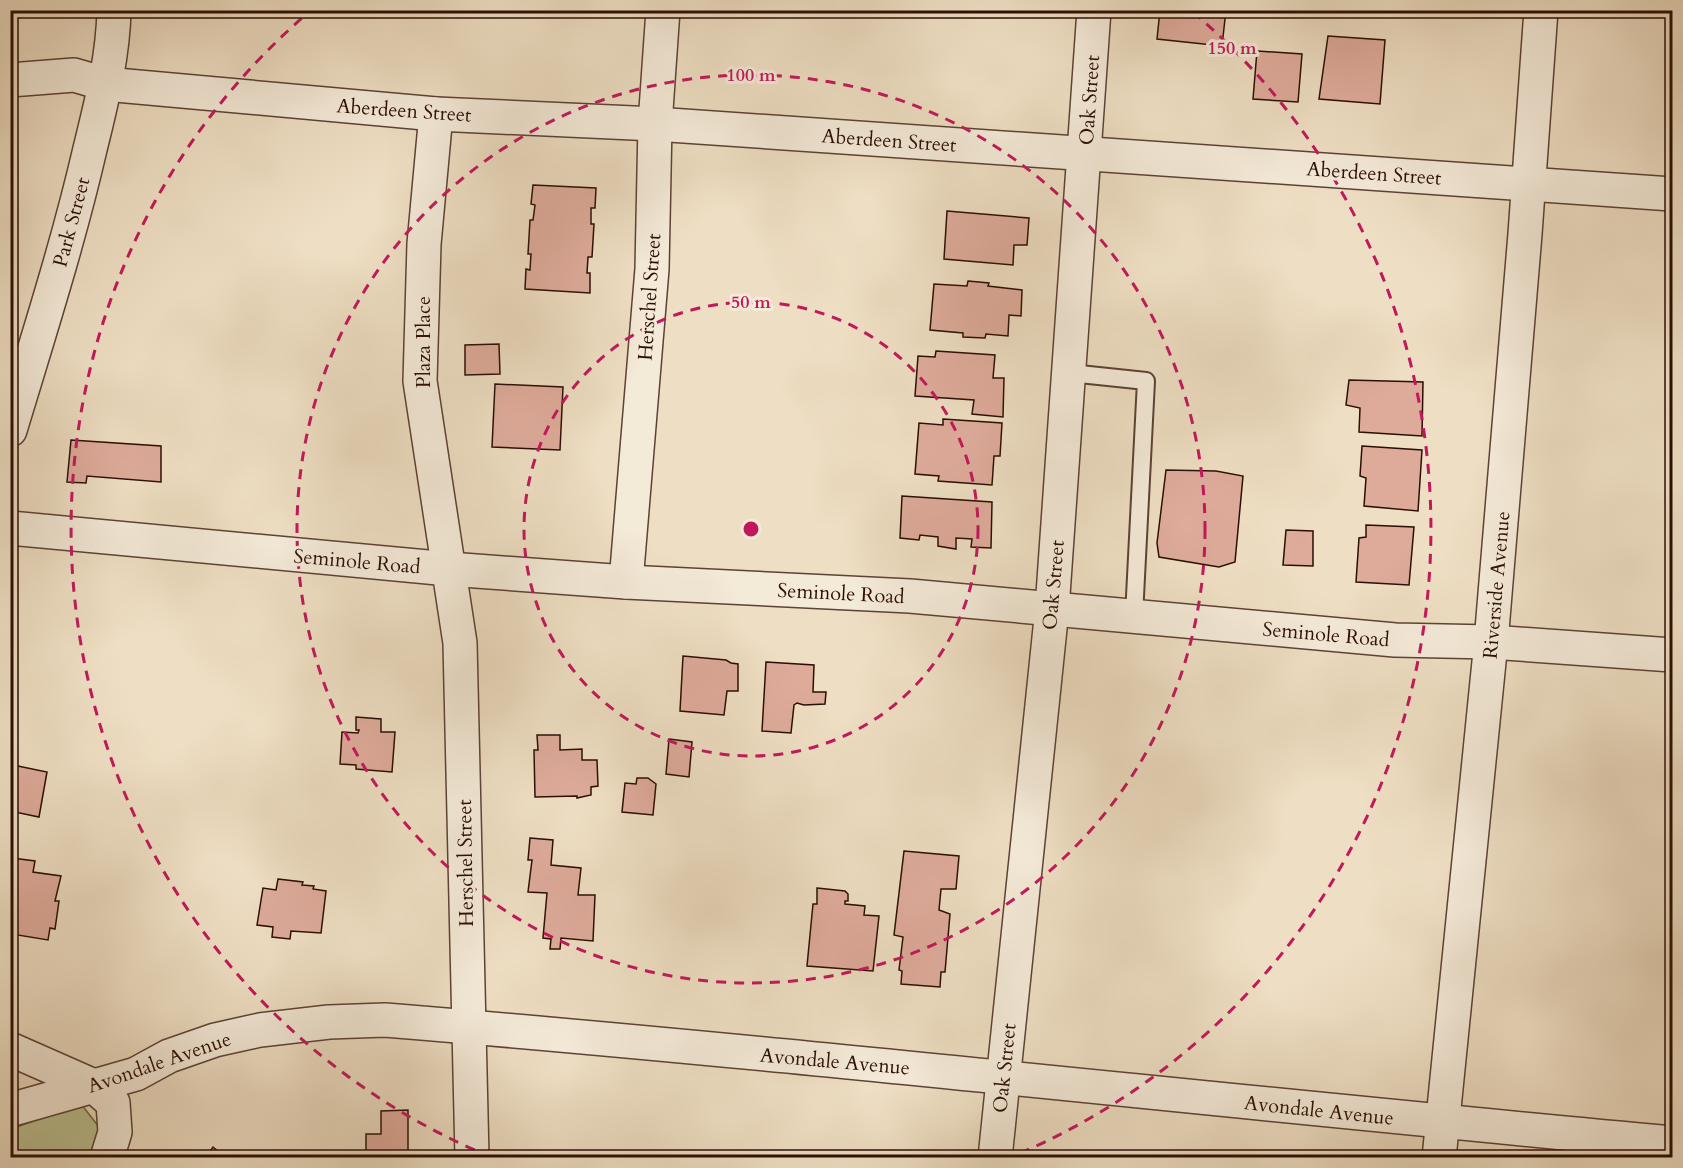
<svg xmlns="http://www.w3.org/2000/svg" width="1683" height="1168" font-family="Cardo,serif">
<rect width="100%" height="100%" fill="#eedec3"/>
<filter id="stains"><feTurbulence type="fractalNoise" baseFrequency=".00333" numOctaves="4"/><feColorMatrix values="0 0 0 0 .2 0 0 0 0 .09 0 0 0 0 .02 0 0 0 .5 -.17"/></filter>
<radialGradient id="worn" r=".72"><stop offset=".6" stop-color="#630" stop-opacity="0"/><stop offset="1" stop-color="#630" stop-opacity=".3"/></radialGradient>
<polygon fill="#bbc092" stroke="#73674b" stroke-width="1.5" points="81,1104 99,1127 92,1157 11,1158 11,1129"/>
<g fill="#deab9b" stroke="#2b0e04" stroke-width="1.5">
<polygon points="1160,10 1226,10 1222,46 1157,39"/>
<polygon points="1328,36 1385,40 1380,104 1319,99"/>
<polygon points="1257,51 1302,54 1298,102 1253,99"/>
<polygon points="533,185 596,188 595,208 591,208 591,224 594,224 592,257 588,257 587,273 590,273 590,293 525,289 526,269 530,270 531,254 528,254 530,220 533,220 535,205 531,204"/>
<polygon points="947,211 1029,218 1027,245 1014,245 1013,265 944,259"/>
<polygon points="968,281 989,283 988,286 1022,290 1021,316 1009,315 1008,336 986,334 985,338 963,337 963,333 930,330 934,284 967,286"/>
<polygon points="499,344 500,374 465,375 465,345"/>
<polygon points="936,351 995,355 993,378 1004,378 1003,417 972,414 974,400 915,396 918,356 935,357"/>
<polygon points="1349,380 1423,382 1422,436 1359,432 1360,408 1346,405"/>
<polygon points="495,384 563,387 560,450 492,447"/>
<polygon points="943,419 1002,423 1000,456 994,456 992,485 938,481 939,476 915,474 919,423 943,425"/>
<polygon points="71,440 161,446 161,482 87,476 86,483 67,482"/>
<polygon points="1362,446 1422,450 1418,511 1364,506 1366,478 1360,476"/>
<polygon points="1166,470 1216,471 1243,476 1235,562 1219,567 1159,557 1157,543"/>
<polygon points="902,496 992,502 991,548 971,547 972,539 956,538 956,549 938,546 938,537 920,535 919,540 900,538"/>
<polygon points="1366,525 1414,527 1409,585 1356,582 1359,538 1366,537"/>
<polygon points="1286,530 1313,531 1313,566 1283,565"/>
<polygon points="683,656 726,660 731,663 738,664 738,691 727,691 724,715 680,711"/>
<polygon points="766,662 814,665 813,692 826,692 825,704 804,705 797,703 794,705 791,733 762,731"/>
<polygon points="356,717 381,719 381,732 395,732 392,772 356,769 356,765 340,764 342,732 358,733 359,730 356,730"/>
<polygon points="537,735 560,735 560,750 582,749 582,760 597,760 598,786 591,787 591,795 577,798 577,796 535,797 534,750 538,750"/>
<polygon points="669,739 692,742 689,777 666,774"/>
<polygon points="13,765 47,772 39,817 10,811 10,776"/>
<polygon points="637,778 648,778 656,784 653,815 622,812 625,783 636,784"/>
<polygon points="530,838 553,840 551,865 581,868 578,895 595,895 593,941 561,938 560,949 550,949 551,939 543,938 547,893 528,892 532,860 528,860"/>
<polygon points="904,851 959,856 956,889 941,889 939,910 950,914 945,972 941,972 940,987 901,984 902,971 899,970 903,937 894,935"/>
<polygon points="12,858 35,861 33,872 61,876 55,901 59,901 55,929 50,928 48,940 12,934 10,943 10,866"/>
<polygon points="278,879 303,882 302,885 314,886 313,889 326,891 321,933 291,931 290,939 272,937 273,927 257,925 263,888 276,890"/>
<polygon points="817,888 845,891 848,894 848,901 845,901 845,904 865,906 864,915 879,916 873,971 807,966 813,904 817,904"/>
<polygon points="408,1110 408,1156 412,1158 366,1158 366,1134 381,1134 381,1111"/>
<polygon points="213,1147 226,1158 205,1158"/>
</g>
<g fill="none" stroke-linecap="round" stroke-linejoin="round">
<defs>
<polyline id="service" points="1070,373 1146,381 1134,616"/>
<g id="minor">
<polyline points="10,80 74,75 105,84 436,114 655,124 1672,194"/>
<polyline points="436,114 424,244 420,381 460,643 472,1158"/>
<polyline points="10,528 449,569 626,582 910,596 1395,640 1491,642 1672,655"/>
<polyline points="626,582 652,269 655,124 663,10"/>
<polyline points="10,1049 94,1086 113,1103 115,1132 107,1158"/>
<path d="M10 1110 136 1074 169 1056 215 1040 260 1030 329 1022 385 1020C815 1055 1243 1104 1672 1143"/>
<polyline points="995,1158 1052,609 1094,10"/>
<polyline points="1439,1158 1491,642 1525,234 1541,10"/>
</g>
<path id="tertiary" d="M10 430C38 337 68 244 90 149 101 104 113 58 114 10"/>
</defs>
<use href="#service" stroke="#5c4234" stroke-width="20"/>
<use href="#minor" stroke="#5c4234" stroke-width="36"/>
<use href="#tertiary" stroke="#5c4234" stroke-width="36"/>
<use href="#service" stroke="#f4ead8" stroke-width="16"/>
<use href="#minor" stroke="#f4ead8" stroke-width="33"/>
<use href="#tertiary" stroke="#f4ead8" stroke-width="33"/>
</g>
<g fill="none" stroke="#c2185b" stroke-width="3" stroke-dasharray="10 8">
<circle cx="751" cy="529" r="227"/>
<circle cx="751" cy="529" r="454"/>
<path d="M491 1157A680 680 0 0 1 309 12M1193 12A680 680 0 0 1 1011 1157"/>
</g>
<g text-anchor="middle" stroke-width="6" stroke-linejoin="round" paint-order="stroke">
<g font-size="20" fill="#2b0e04" stroke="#f4ead8">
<text transform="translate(1089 100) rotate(-86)" y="7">Oak Street</text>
<text transform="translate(404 110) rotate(4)" y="7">Aberdeen Street</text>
<text transform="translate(889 140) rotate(4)" y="7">Aberdeen Street</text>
<text transform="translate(1374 173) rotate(4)" y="7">Aberdeen Street</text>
<text transform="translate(71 222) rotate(-75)" y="7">Park Street</text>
<text transform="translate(649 297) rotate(-86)" y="7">Herschel Street</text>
<text transform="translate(423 342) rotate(-90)" y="7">Plaza Place</text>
<text transform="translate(357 561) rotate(5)" y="7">Seminole Road</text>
<text transform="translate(1053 585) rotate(-85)" y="7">Oak Street</text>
<text transform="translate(1496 585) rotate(-85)" y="7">Riverside Avenue</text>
<text transform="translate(841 593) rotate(3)" y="7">Seminole Road</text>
<text transform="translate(1326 634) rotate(5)" y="7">Seminole Road</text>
<text transform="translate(465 863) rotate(-91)" y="7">Herschel Street</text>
<text transform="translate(835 1061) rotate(5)" y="7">Avondale Avenue</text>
<text transform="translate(159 1062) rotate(-19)" y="7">Avondale Avenue</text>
<text transform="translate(1004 1068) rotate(-84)" y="7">Oak Street</text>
<text transform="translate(1319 1110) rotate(6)" y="7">Avondale Avenue</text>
</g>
</g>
<circle cx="751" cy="529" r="9" fill="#c2185b" stroke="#f4ead8" stroke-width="3"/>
<g font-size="18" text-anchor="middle" font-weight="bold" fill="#c2185b" stroke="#f4ead8" stroke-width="6" stroke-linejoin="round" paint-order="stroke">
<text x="1232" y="54">150 m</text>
<text x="751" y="81">100 m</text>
<text x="751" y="308">50 m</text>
</g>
<rect width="1683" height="1168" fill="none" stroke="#eedec3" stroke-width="36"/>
<rect x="12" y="12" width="1659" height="1144" fill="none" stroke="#2b0e04" stroke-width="3"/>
<rect x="18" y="18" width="1647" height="1132" fill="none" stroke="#2b0e04" stroke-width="1.5"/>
<rect width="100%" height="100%" filter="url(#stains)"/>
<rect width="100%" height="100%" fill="url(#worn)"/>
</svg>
